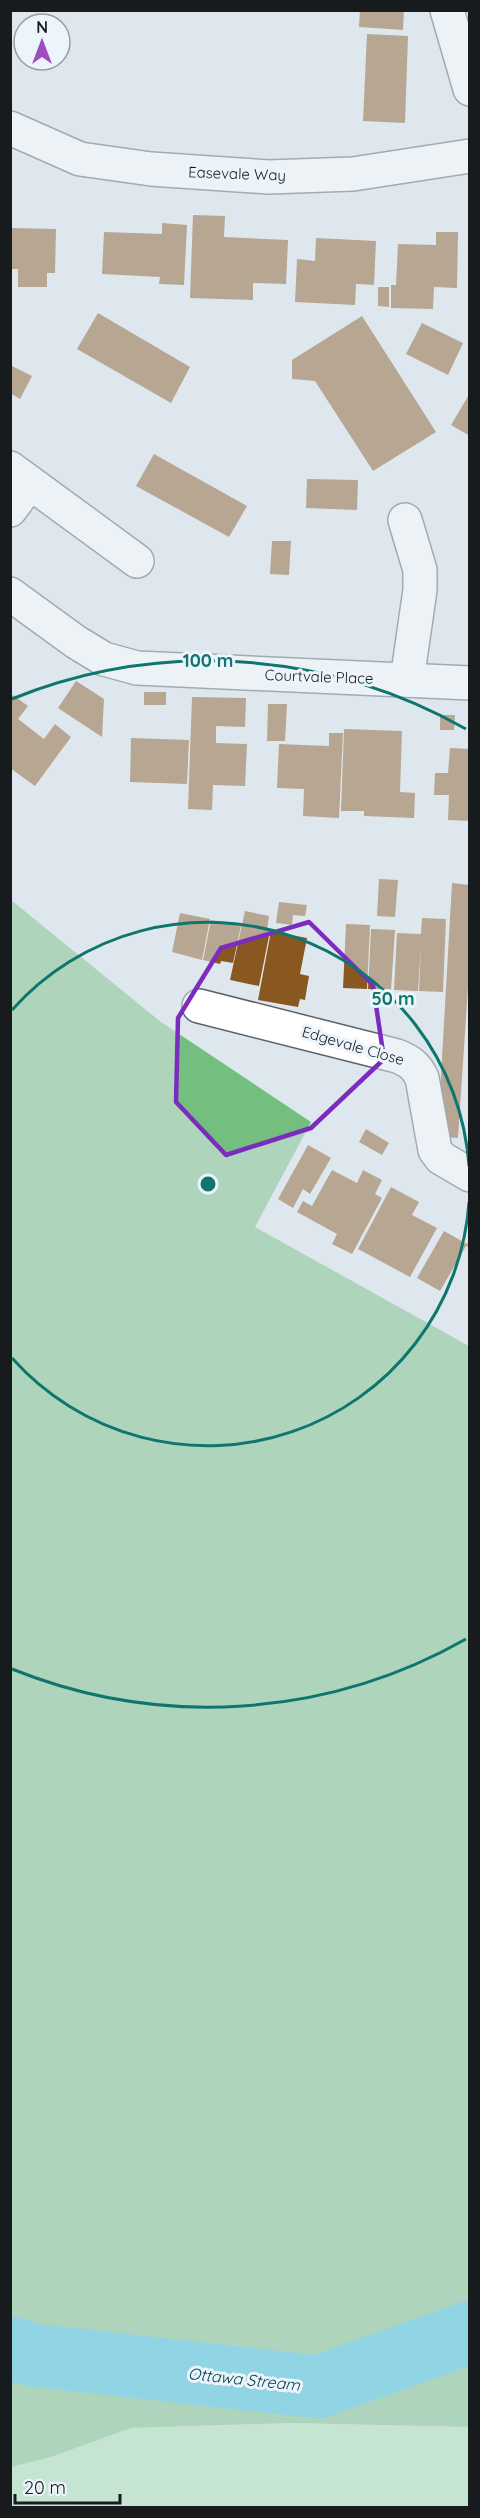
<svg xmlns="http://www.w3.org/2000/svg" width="480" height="2518" font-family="Quicksand,sans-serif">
<rect width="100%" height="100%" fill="#dfe7ee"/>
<polygon fill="#a6dfad" points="291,2423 469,2427 469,2507 11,2508 11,2467 51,2457 131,2428"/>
<polygon fill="#74bf7f" points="11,900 161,1022 311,1122 255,1227 469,1346 469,2427 291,2423 131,2428 51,2457 11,2467"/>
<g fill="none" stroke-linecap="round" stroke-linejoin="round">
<polyline stroke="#34bdd8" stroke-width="63" points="10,2348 33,2355 318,2387 470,2332"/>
</g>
<g fill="#885820">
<polygon points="360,10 404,10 403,30 359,27"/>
<polygon points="367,34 408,36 405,123 363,121"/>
<polygon points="193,215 225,216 224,237 288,240 286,284 253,283 253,300 190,298"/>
<polygon points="162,223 187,225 184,285 159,284 160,277 102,274 104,232 162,234"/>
<polygon points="10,228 56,229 55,273 47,273 47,287 18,287 18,269 10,269"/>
<polygon points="436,232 458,232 457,288 434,287 433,309 391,308 391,285 396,285 398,244 436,245"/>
<polygon points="316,238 376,241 374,285 356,284 355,305 295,302 297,259 315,261"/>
<polygon points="378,287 389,287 389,307 378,306"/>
<polygon points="98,313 190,367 171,403 77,349"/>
<polygon points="362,316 436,432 373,471 315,381 292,379 292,360"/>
<polygon points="422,323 463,343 448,375 406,354"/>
<polygon points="10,365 32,376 20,399 10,393"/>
<polygon points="470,393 470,436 451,425"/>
<polygon points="154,454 247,506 229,537 136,486"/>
<polygon points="307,479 358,480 357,510 306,508"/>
<polygon points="272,541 291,541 289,575 270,574"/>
<polygon points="76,681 104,699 102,737 58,708"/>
<rect x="144" y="692" width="22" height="13"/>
<polygon points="13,695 28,706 18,719 44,739 55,724 71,737 35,786 10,768 10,699"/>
<polygon points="192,697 246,698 245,727 216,726 216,743 247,744 245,786 213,785 212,810 188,809"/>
<polygon points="268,704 287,704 285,741 267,741"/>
<polygon points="440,715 455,715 454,730 440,730"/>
<polygon points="344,729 402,731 400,792 415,793 414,818 364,816 364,811 341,811"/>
<polygon points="329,733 343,733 339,818 303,816 304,789 277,788 279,744 329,746"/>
<polygon points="131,738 189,740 187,784 130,782"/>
<polygon points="450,748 470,749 470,821 448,820 449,795 434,795 435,773 448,773"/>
<polygon points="379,879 398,880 395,917 377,916"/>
<polygon points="452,883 470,885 470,957 458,1138 441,1137 438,1128"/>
<polygon points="279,902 307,905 305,916 293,915 292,925 276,923"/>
<polygon points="245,911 269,916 267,930 270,931 259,986 230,980"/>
<polygon points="180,913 210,919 202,960 172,952"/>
<polygon points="422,918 446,919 443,992 419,991 421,947 418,991 394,990 397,933 421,934"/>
<polygon points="211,920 241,926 233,963 221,961 220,964 203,960"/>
<polygon points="346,924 370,925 367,989 343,988"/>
<polygon points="371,929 395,930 391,990 368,989"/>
<polygon points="271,931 307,938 300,974 309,976 305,1000 300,999 298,1007 258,1000"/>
<polygon points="366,1129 389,1143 382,1155 359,1142"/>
<polygon points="308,1145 331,1158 310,1194 303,1189 293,1208 278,1199"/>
<polygon points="332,1170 357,1183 363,1170 382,1180 375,1194 382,1198 352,1254 332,1244 337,1234 297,1212 303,1201 312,1206"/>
<polygon points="391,1187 419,1202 412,1215 437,1228 410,1277 358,1249"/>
<polygon points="444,1231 467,1244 470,1239 470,1248 466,1246 440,1291 417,1278"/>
</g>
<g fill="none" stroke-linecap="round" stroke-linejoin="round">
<defs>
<g id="minor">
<polyline points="447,10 470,89"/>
<polyline points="10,128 80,159 151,169 269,177 353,174 470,156"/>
<polyline points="10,468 137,561"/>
<polyline points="10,510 30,483"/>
<polyline points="405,520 420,570 420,590 407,680"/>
<polyline points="10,594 76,642 104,659 137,668 470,683"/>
<path d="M199 1006 397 1056C409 1061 416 1065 422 1078L435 1150 441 1158 470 1175"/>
</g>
</defs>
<use href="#minor" stroke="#5b6268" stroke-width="36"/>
<use href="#minor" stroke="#fff" stroke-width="33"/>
</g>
<path d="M0 0H480V2518H0ZM309 922 373 985 384 1059 311 1128 226 1155 176 1102 178 1018 221 948Z" fill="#dfe7ee" fill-opacity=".55" fill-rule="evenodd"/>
<path fill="none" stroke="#7b2cbf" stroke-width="4.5" stroke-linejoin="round" d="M309 922 373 985 384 1059 311 1128 226 1155 176 1102 178 1018 221 948Z"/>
<g fill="none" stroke="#0f766e" stroke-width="3">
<path d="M469 1202A262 262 0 0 1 12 1358M12 1010A262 262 0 0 1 469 1166"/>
<path d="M466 1639A523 523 0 0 1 12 1669M12 699A523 523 0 0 1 466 729"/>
</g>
<g text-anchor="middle" stroke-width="6" stroke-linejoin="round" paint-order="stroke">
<g font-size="15" fill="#181b1e" stroke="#ecf4fc">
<text transform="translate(237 174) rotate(2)" y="5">Easevale Way</text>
<text transform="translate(319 677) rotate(2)" y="5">Courtvale Place</text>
<text transform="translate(353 1046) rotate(16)" y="5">Edgevale Close</text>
</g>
<g font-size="16" font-style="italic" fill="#07434f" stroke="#ecf4fc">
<text transform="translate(244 2379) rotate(6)" y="6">Ottawa Stream</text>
</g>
</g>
<circle cx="208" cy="1184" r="9" fill="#0f766e" stroke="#ecf4fc" stroke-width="3"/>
<g font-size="18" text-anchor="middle" font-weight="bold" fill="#0f766e" stroke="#ecf4fc" stroke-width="6" stroke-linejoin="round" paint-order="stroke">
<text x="208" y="667">100 m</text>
<text x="393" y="1005">50 m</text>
</g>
<rect width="480" height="2518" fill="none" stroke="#181b1e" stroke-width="24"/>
<g transform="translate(42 42)"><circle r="28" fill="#ecf4fc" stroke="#979da3" stroke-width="1.5"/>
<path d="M0-4.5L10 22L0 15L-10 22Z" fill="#9c4dbe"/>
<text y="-9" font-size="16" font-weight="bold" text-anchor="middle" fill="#181b1e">N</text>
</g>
<path d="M15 2494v9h105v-9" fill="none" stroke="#181b1e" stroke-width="3"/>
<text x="24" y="2494" font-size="18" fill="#181b1e" stroke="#ecf4fc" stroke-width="4.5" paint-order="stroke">20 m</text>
</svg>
